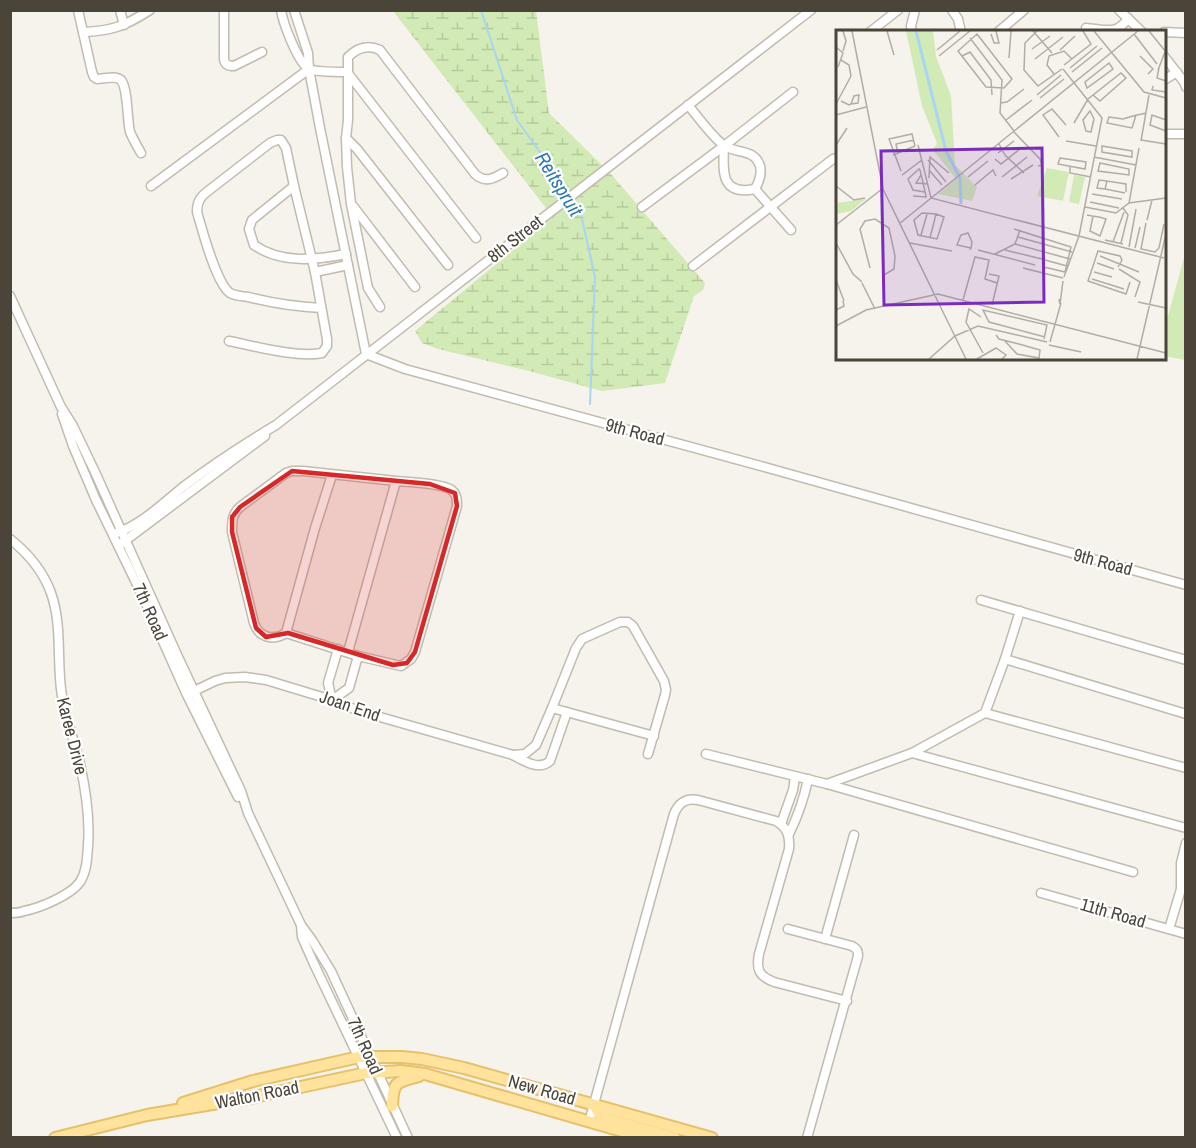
<svg xmlns="http://www.w3.org/2000/svg" width="1196" height="1148" font-family="'Archivo Narrow',sans-serif">
<defs>
<pattern id="wetland-marsh" width="20" height="14" patternUnits="userSpaceOnUse" patternTransform="scale(1.5)"><rect width="20" height="14" fill="#d2eab5"/><path d="M1 5h8M5 5V1M11 12h8M15 12V8" fill="none" stroke="#b6ca9c"/></pattern>
</defs>
<rect width="100%" height="100%" fill="#f6f3ec"/>
<polygon fill="url(#wetland-marsh)" points="393,11 536,11 549,113 610,173 705,283 703,290 694,296 665,383 602,391 529,371 438,349 422,343 415,331 553,217"/>
<polygon fill="#d2eab5" points="1185,254 1186,360 1185,360 1165,356 1165,327"/>
<g fill="none" stroke-linecap="round" stroke-linejoin="round">
<g stroke="#a9d4f2" stroke-width="2">
<polyline points="481,10 517,120 569,193"/>
<polyline points="572,198 580,210 595,277 590,404"/>
</g>
<defs>
<g id="minor">
<path d="M78 10 92 72 94 77 97 79C104 79 115 75 121 80 128 88 127 120 130 132 133 139 137 146 141 153"/>
<polyline points="120,10 124,25"/>
<path d="M224 10V59C225 65 228 66 234 66L262 52"/>
<path d="M281 10C283 23 298 63 309 69 316 72 339 72 347 72L476 238"/>
<polyline points="294,10 308,53 309,69 320,128 366,354 405,369 768,468 1186,585"/>
<polyline points="952,10 958,19 961,32"/>
<polyline points="1119,10 1142,32"/>
<path d="M1086 28C1104 29 1117 36 1128 18"/>
<path d="M83 32C112 31 125 26 150 10"/>
<polyline points="870,32 898,10"/>
<polyline points="912,32 911,26 915,10"/>
<polyline points="998,32 1024,10"/>
<polyline points="1164,32 1186,33"/>
<polyline points="1164,56 1184,82 1186,87"/>
<polyline points="1164,80 1177,72"/>
<path d="M688 105C699 118 709 133 722 144 734 155 754 147 760 166 762 174 759 182 755 189"/>
<polyline points="1166,134 1186,134"/>
<polyline points="346,138 357,149 448,265"/>
<path d="M724 146C723 171 720 196 755 189"/>
<polyline points="151,186 309,69"/>
<path d="M294 186 252 220 249 229 254 245C281 264 316 260 346 254"/>
<polyline points="755,189 791,230"/>
<polyline points="353,206 415,287"/>
<polyline points="642,207 724,146 793,92"/>
<polyline points="693,266 833,159 838,158"/>
<polyline points="315,272 348,265"/>
<polyline points="10,296 61,407 73,426 95,472 178,657 241,791 248,813 301,925 312,940 331,971 408,1138"/>
<path d="M380 307 368 288 351 204 347 167 346 138 348 120V57C357 48 367 44 380 50L475 174C485 183 493 179 503 173"/>
<path d="M229 341C254 346 297 358 322 353L327 346V339L315 272 294 186 286 148 281 140H277L270 143 208 191C200 197 197 202 197 212 202 229 216 283 230 293 235 296 242 296 248 297 272 303 296 307 321 308"/>
<polyline points="62,414 73,446 96,500 144,599 187,695 238,797"/>
<path d="M114 534C141 525 161 505 183 487 212 465 244 444 276 425L811 10"/>
<path d="M10 539C29 554 43 571 51 593 62 624 57 657 61 689 64 715 74 739 80 764 86 791 90 819 88 846 87 858 87 871 80 882 71 895 40 908 24 911 20 913 15 913 10 913"/>
<polyline points="122,543 265,436"/>
<polyline points="981,600 1186,660"/>
<polyline points="286,633 315,528 332,475"/>
<path d="M348 652 396 481 303 471H292L286 473 240 507C232 514 232 521 232 532L254 623C259 638 274 641 286 633L358 656 401 666 411 659 415 652 457 506C457 500 457 493 450 489 439 483 410 482 396 481"/>
<polyline points="1005,659 1186,714"/>
<path d="M190 693 215 681 225 678 245 677 266 680 332 700 359 711 513 755C524 761 539 771 550 761L567 712"/>
<polyline points="332,700 349,688 358,656"/>
<polyline points="332,700 328,683 338,649"/>
<polyline points="985,713 1186,768"/>
<polyline points="912,753 1186,828"/>
<polyline points="648,754 665,695 666,690 664,681 633,626 628,622 620,622 582,639 576,648 552,708 654,736"/>
<polyline points="706,754 827,784 1133,872"/>
<polyline points="513,755 525,754 536,745 552,708"/>
<polyline points="827,784 912,753 985,713 1005,659 1020,611"/>
<polyline points="781,824 793,790 795,777"/>
<path d="M789 834C798 816 804 799 808 779"/>
<polyline points="1181,888 1181,863 1186,843"/>
<polyline points="1041,893 1186,934"/>
<polyline points="301,925 302,937 314,964 397,1138"/>
<path d="M788 929 852 946C857 949 858 950 858 956L807 1138"/>
<polyline points="1169,929 1181,889 1186,881"/>
<polyline points="825,939 854,835"/>
<path d="M589 1122 674 814C679 802 686 798 698 800L776 821C788 828 790 837 789 849L759 954C756 970 759 976 774 982L847 1001"/>
</g>
<g id="major">
<polyline points="183,1103 253,1081 359,1057 402,1057 422,1059 464,1068 712,1138"/>
<polyline points="594,1105 600,1115 605,1118 675,1138"/>
<path d="M392 1106C393 1081 396 1082 419 1076"/>
<polyline points="55,1138 147,1115 254,1097 366,1073 401,1071 425,1074 646,1138"/>
</g>
</defs>
<use href="#minor" stroke="#c2bbae" stroke-width="11"/>
<use href="#major" stroke="#e6c16a" stroke-width="14"/>
<use href="#minor" stroke="#fff" stroke-width="8"/>
<use href="#major" stroke="#ffe39c" stroke-width="10"/>
</g>
<path fill="#d62828" fill-opacity="0.2" stroke="#d62828" stroke-width="4.5" stroke-linejoin="round" d="M292 471 430 484 455 493 457 506 415 652 407 663 393 665 288 633 266 637 256 628 232 532V517L240 507Z"/>
<g text-anchor="middle" stroke-width="4.5" stroke-linejoin="round" paint-order="stroke">
<g font-size="18" fill="#4b4439" stroke="#fff">
<text transform="translate(515 239) rotate(-38)" y="6">8th Street</text>
<text transform="translate(635 432) rotate(15)" y="6">9th Road</text>
<text transform="translate(1103 562) rotate(15)" y="6">9th Road</text>
<text transform="translate(150 612) rotate(66)" y="6">7th Road</text>
<text transform="translate(350 706) rotate(19)" y="6">Joan End</text>
<text transform="translate(72 736) rotate(76)" y="6">Karee Drive</text>
<text transform="translate(1113 913) rotate(16)" y="6">11th Road</text>
<text transform="translate(365 1046) rotate(66)" y="6">7th Road</text>
<text transform="translate(542 1090) rotate(16)" y="6">New Road</text>
<text transform="translate(257 1095) rotate(-11)" y="6">Walton Road</text>
</g>
<g font-size="20" font-style="italic" fill="#2e7ab2" stroke="#fff">
<text transform="translate(559 184) rotate(58)" y="7">Reitspruit</text>
</g>
</g>
<g transform="translate(836 30)">
<rect width="330" height="330" fill="#f6f3ec"/>
<path d="M30 169 15 181 0 184V173Z" fill="#d2eab5"/>
<path d="M70 1H97L100 26 115 66 119 135 141 157 136 171 102 164 120 149 97 120 101 113 86 76Z" fill="#d2eab5"/>
<path d="M211 138 233 142 227 171 201 166ZM238 145 249 147 243 174 233 172Z" fill="#d2eab5"/>
<path fill="none" stroke="#a9d4f2" stroke-width="3" d="M80 1 110 121 124 148 125 174"/>
<path fill="none" stroke="#b2ada4" stroke-width="1.5" d="M7 1 10 11 7 21M16 1 47 159 107 282M51 1 58 25M197 1 216 23M201 1 189 13 188 40 202 56 226 39M258 1 308 62 330 68M313 1 330 22M141 4 176 49 168 58 150 57 122 21ZM155 4 158 13H163L160 1M298 4 321 34M134 8 166 50 164 83 178 101M0 17 7 23 2 37M196 19 214 6M101 20 124 1M224 20 239 6M103 26 134 1M126 26 134 22 155 50 156 65M304 26 317 39 312 44M173 28 175 1M199 29 227 7M273 33 277 39 251 58 249 52ZM228 35 255 14 247 1M234 38 261 16M323 38 321 48 330 51M227 39 266 88 243 206 228 247M322 40 329 22M236 42 266 18M218 44 211 35 213 26 228 21 236 29M317 56 316 60 330 62M201 65 225 45M204 68 228 49M5 71 13 75 15 74 22 73 23 65 18 66 15 74M164 73 171 72 188 59M0 74 15 46 13 35 5 30M254 81 258 89 255 102 250 101 247 90ZM0 85 30 77M300 85 296 98 271 93 273 87 287 89 297 86 310 83M170 90 196 70M330 90 316 85 314 95 330 101M238 93 252 69 285 43 290 48 264 71 257 65M178 102 204 129 206 135 202 136M223 107 207 85 216 79 230 95M305 110 330 114M230 111 260 116M305 111 313 65M163 114 169 125 188 143M0 115 11 98M82 115 95 168 328 228M266 116 296 121V127L266 122ZM162 123 178 111M62 124 60 114 78 110M57 125 79 116M258 127 300 135M224 128 250 132 249 139 222 134ZM159 129 165 134 184 119M92 130 110 152M264 133 293 139V145L262 141ZM234 137V143L255 147M93 140 106 155M65 141 53 109 76 104 79 116M66 145 86 130M85 145 80 153 92 154M132 147 152 131M166 147 191 127M93 148 94 127 113 143M175 149 197 135M139 155 157 140 160 146M0 156 18 170 29 168M269 159 261 158 263 150 271 151M289 163 269 159 271 151 290 154V162M256 164 286 169M77 166 90 167V166L88 157 84 140 83 139 72 149 77 160 89 162M254 172 283 178M293 173 303 118M249 177 280 183 293 173 330 168M251 185 256 186 263 187 270 189 264 206 254 201 257 186M311 190 316 170M310 193 305 219 319 222 323 218 328 194M63 194 302 1M0 195 46 159M178 199 235 217 229 242 208 237M85 205 91 184M182 207 236 222M94 208 100 184 86 183 78 190 82 205 101 209 108 187 100 184M269 210 287 214M277 212 288 182M0 213 17 244 26 252M74 213 116 221M285 213 292 185 287 178M179 214 234 229M293 217 300 179M299 218 304 197M134 220 135 218 136 212 132 203 125 205 121 215 135 218M142 220 199 235M169 220 206 229M159 224 179 214 184 200M264 226 303 242M209 230 231 236M261 233 278 239M282 237 286 230 284 226 262 221 252 251 290 264 294 252M34 238 24 199 29 191 39 189 53 198 59 226 58 239 48 245M187 238 227 248M283 239 304 252 299 267M258 242 276 247M153 244 163 246 156 275M256 249 288 259M0 250 8 271M26 253 39 279M223 269 224 274 227 251M127 270 139 227 153 230 149 249 161 253M302 272 330 278M0 280 8 276 7 271 8 276M107 282 130 329M145 287 133 279 130 292 147 323M0 296 30 280 102 264 330 323M160 305 163 309 183 314 204 320 203 328 181 324 168 310M208 309 211 295 147 280 153 292 209 307M214 312 225 273M213 315 245 322M93 329 119 306 142 296 211 312M141 329 160 318 170 325 166 329M301 329 330 204"/>
<path fill="#7b2cbf" fill-opacity="0.15" stroke="#7b2cbf" stroke-width="3" d="M206 118 208 272 48 275 45 121Z"/>
<rect width="330" height="330" fill="none" stroke="#4b4439" stroke-width="3"/>
</g>
<rect width="1196" height="1148" fill="none" stroke="#4b4439" stroke-width="24"/>
</svg>
